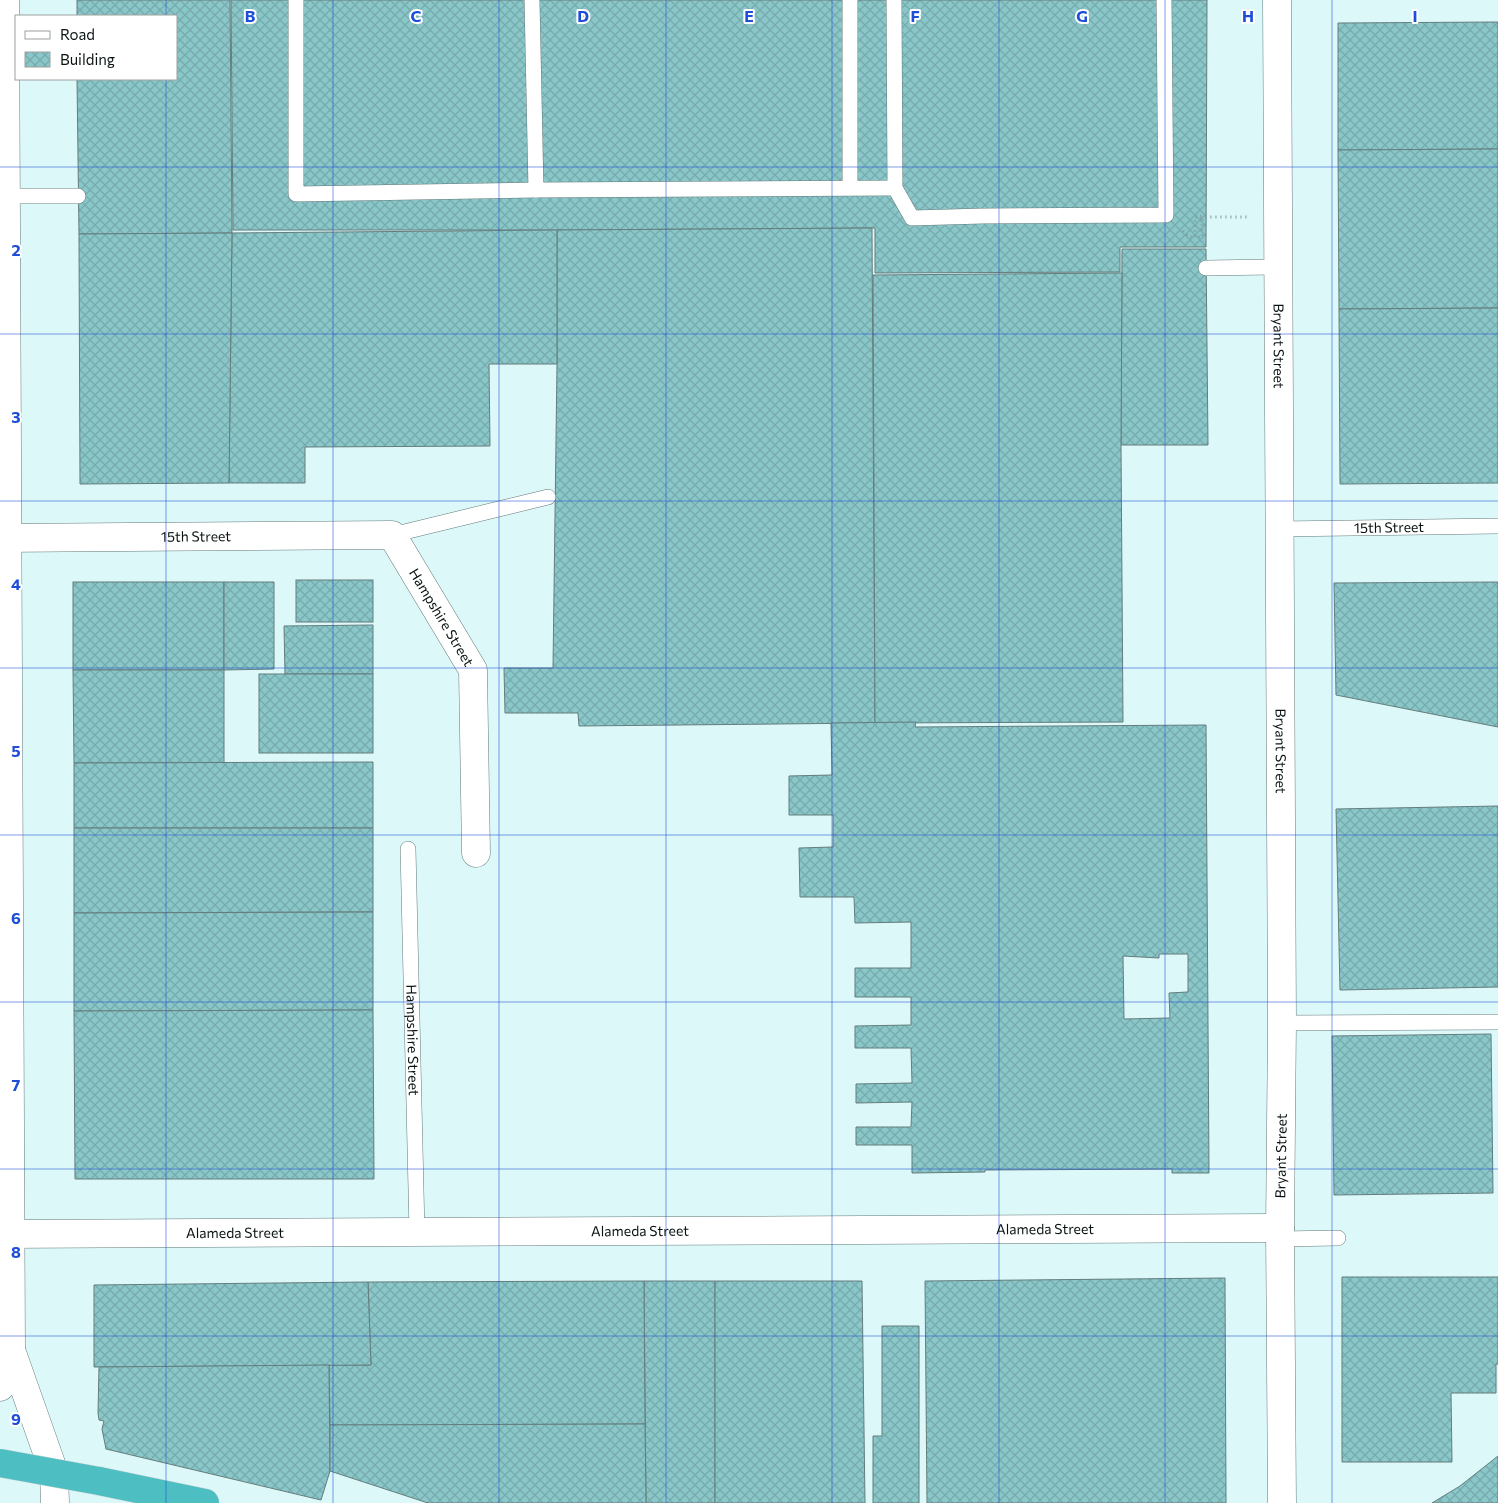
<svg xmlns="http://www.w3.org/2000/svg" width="1498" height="1503" font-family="Commissioner,sans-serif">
<defs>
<pattern id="building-cross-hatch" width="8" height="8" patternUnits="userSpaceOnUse" patternTransform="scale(1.25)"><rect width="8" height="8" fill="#8ac7c9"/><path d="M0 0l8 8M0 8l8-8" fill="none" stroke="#76aaac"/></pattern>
</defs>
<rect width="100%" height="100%" fill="#ddf8f9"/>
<g fill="url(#building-cross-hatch)" stroke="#647d7d" fill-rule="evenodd">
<polygon points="77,0 230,0 232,233 79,234 77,79 176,79 176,16 77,16"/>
<polygon points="231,0 1207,0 1206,247 1120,247 1120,272 875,273 875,228 557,230 233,230"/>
<polygon points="1498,22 1498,149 1338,150 1338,23"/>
<polygon points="1498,149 1498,308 1339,309 1338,150"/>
<polygon points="872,228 875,723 579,726 578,713 505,713 504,668 553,668 557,364 557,230"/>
<polygon points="557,230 557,364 489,364 490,446 305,447 305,483 229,483 232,233"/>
<polygon points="232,233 229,483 80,484 79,234"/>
<polygon points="1122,249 1206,249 1208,445 1121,445"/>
<polygon points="1122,273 1121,445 1123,722 875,723 873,275"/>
<polygon points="1498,308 1498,483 1340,484 1339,309"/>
<rect x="296" y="580" width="77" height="42"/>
<rect x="73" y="582" width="151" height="88"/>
<polygon points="224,582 274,582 274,669 224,670"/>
<polygon points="1498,582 1498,727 1336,695 1334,583"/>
<polygon points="373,625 373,674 285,674 284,626"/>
<polygon points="73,670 224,670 224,763 74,763"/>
<rect x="259" y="674" width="114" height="79"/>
<path d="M916 722 915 727 1206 725 1209 1173H1172V1169L985 1170V1172L912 1173V1145H856V1127H911L912 1102 856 1103V1084L912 1083 911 1048H855V1026L911 1025V997H855V968H911V922L855 923 854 897H800L799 848 833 847V815H789V776L832 775 831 723ZM1159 954H1188V992L1169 993 1170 1018 1124 1019 1123 956 1159 958Z"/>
<polygon points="373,762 373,828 74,828 74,763"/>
<polygon points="1498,806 1498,987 1340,990 1336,809"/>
<polygon points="74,828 373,828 373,912 74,913"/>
<polygon points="373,912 373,1010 74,1011 74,913"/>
<polygon points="373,1010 374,1179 75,1179 74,1011"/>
<polygon points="1491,1034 1493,1193 1334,1195 1332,1036"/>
<polygon points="1342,1277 1498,1277 1498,1364 1496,1364 1496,1393 1451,1393 1452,1462 1342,1462"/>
<polygon points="1225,1278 1226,1503 927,1503 925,1281"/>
<polygon points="644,1281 715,1281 715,1503 646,1503"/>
<polygon points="644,1281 645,1424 330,1425 329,1365 371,1365 368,1282"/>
<polygon points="715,1281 862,1281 865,1503 715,1503"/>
<polygon points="368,1282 371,1365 94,1367 94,1285"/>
<polygon points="882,1326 919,1326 919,1503 873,1503 873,1436 882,1436"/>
<polygon points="329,1365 330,1471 321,1500 106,1449 102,1429 104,1421 99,1420 98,1413 99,1367"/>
<polygon points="645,1424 646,1503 428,1503 330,1471 330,1425"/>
<polygon points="1498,1456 1498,1503 1432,1503 1460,1486"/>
</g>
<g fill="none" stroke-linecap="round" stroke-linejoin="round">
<defs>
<g id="lane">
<polyline points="296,0 296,194 536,190 895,188"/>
<polyline points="532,0 536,190"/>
<polyline points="850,0 850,187"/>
<polyline points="894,0 895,188 912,218 983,216 1166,215 1164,0"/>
<polyline points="6,196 78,196"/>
<polyline points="1206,268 1278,267"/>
<path id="s1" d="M1279 529 1498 526"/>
<polyline points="392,535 548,497"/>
<path id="s2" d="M408 849 417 1232"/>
<polyline points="1282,1023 1498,1022"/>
<polyline points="1280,1239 1338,1238"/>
</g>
<g id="street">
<path id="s3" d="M0 538 392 535 473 670 476 853"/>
<path id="s4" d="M0 1234 1280 1228"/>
</g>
<g id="secondary">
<path id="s5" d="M1277 0 1282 1023 1280 1228 1282 1503"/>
<polyline points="11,1350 54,1472 55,1503"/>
<polyline points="0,1387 11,1350 5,0"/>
</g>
<polyline id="highway" points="99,1481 205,1503"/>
</defs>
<use href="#lane" stroke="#627a7a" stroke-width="16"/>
<use href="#street" stroke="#627a7a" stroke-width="29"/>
<use href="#secondary" stroke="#627a7a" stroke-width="29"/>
<use href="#highway" stroke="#d8d9d9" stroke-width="29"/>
<polyline stroke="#849798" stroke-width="3" stroke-dasharray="1 4" stroke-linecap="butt" points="1183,231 1189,237 1195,237 1195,217 1202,216 1202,237 1195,237 1195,217 1247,217"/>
<use href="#lane" stroke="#fff" stroke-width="15"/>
<use href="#street" stroke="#fff" stroke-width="28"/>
<use href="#secondary" stroke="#fff" stroke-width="28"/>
<use href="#highway" stroke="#4dbec2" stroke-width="28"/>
<defs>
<polyline id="highway-bridge" points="0,1463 99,1481"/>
</defs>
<use href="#highway-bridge" stroke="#d8d9d9" stroke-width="29" stroke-linecap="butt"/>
<use href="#highway-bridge" stroke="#4dbec2" stroke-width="28"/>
</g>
<path fill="none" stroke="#1d4ed8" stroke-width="1" stroke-opacity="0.55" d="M166 0V16M333 0V1503M499 0V1503M666 0V1503M832 0V1503M999 0V1503M1165 0V1503M1332 0V1503M166 79V1503M0 167H1498M0 334H1498M0 501H1498M0 668H1498M0 835H1498M0 1002H1498M0 1169H1498M0 1336H1498"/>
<g text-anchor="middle" stroke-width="4" stroke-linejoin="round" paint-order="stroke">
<g font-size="14" fill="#0a1313" stroke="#fff">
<text dy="5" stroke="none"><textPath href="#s5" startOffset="346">Bryant Street</textPath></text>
<text dy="5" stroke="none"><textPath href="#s1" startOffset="110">15th Street</textPath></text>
<text dy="5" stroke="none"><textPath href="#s3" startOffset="196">15th Street</textPath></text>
<text dy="5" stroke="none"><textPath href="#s3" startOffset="488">Hampshire Street</textPath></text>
<text dy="5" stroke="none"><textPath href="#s5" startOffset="751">Bryant Street</textPath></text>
<text dy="5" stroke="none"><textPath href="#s2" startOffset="191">Hampshire Street</textPath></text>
<text transform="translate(1281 1156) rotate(-89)" y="5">Bryant Street</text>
<text dy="5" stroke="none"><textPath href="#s4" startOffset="1045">Alameda Street</textPath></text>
<text dy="5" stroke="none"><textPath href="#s4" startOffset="640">Alameda Street</textPath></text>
<text dy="5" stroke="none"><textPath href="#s4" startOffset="235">Alameda Street</textPath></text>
</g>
</g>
<g font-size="16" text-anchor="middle" font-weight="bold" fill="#1d4ed8" stroke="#fff" stroke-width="4" stroke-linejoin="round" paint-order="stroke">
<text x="250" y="22">B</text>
<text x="416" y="22">C</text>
<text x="583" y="22">D</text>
<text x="749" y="22">E</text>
<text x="915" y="22">F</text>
<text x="1082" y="22">G</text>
<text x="1248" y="22">H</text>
<text x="1415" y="22">I</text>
<text x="16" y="256">2</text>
<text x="16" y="423">3</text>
<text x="16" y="590">4</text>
<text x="16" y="757">5</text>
<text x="16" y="924">6</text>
<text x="16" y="1091">7</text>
<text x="16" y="1258">8</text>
<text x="16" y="1425">9</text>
</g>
<rect x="15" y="15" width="162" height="65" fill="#ffffff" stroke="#9da1a1"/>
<rect x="25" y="31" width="25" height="8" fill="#ffffff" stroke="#9da1a1"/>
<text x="60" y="40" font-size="15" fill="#0a1313">Road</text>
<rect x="25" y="52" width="25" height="15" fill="url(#building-cross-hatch)" stroke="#9da1a1"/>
<text x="60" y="65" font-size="15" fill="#0a1313">Building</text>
</svg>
